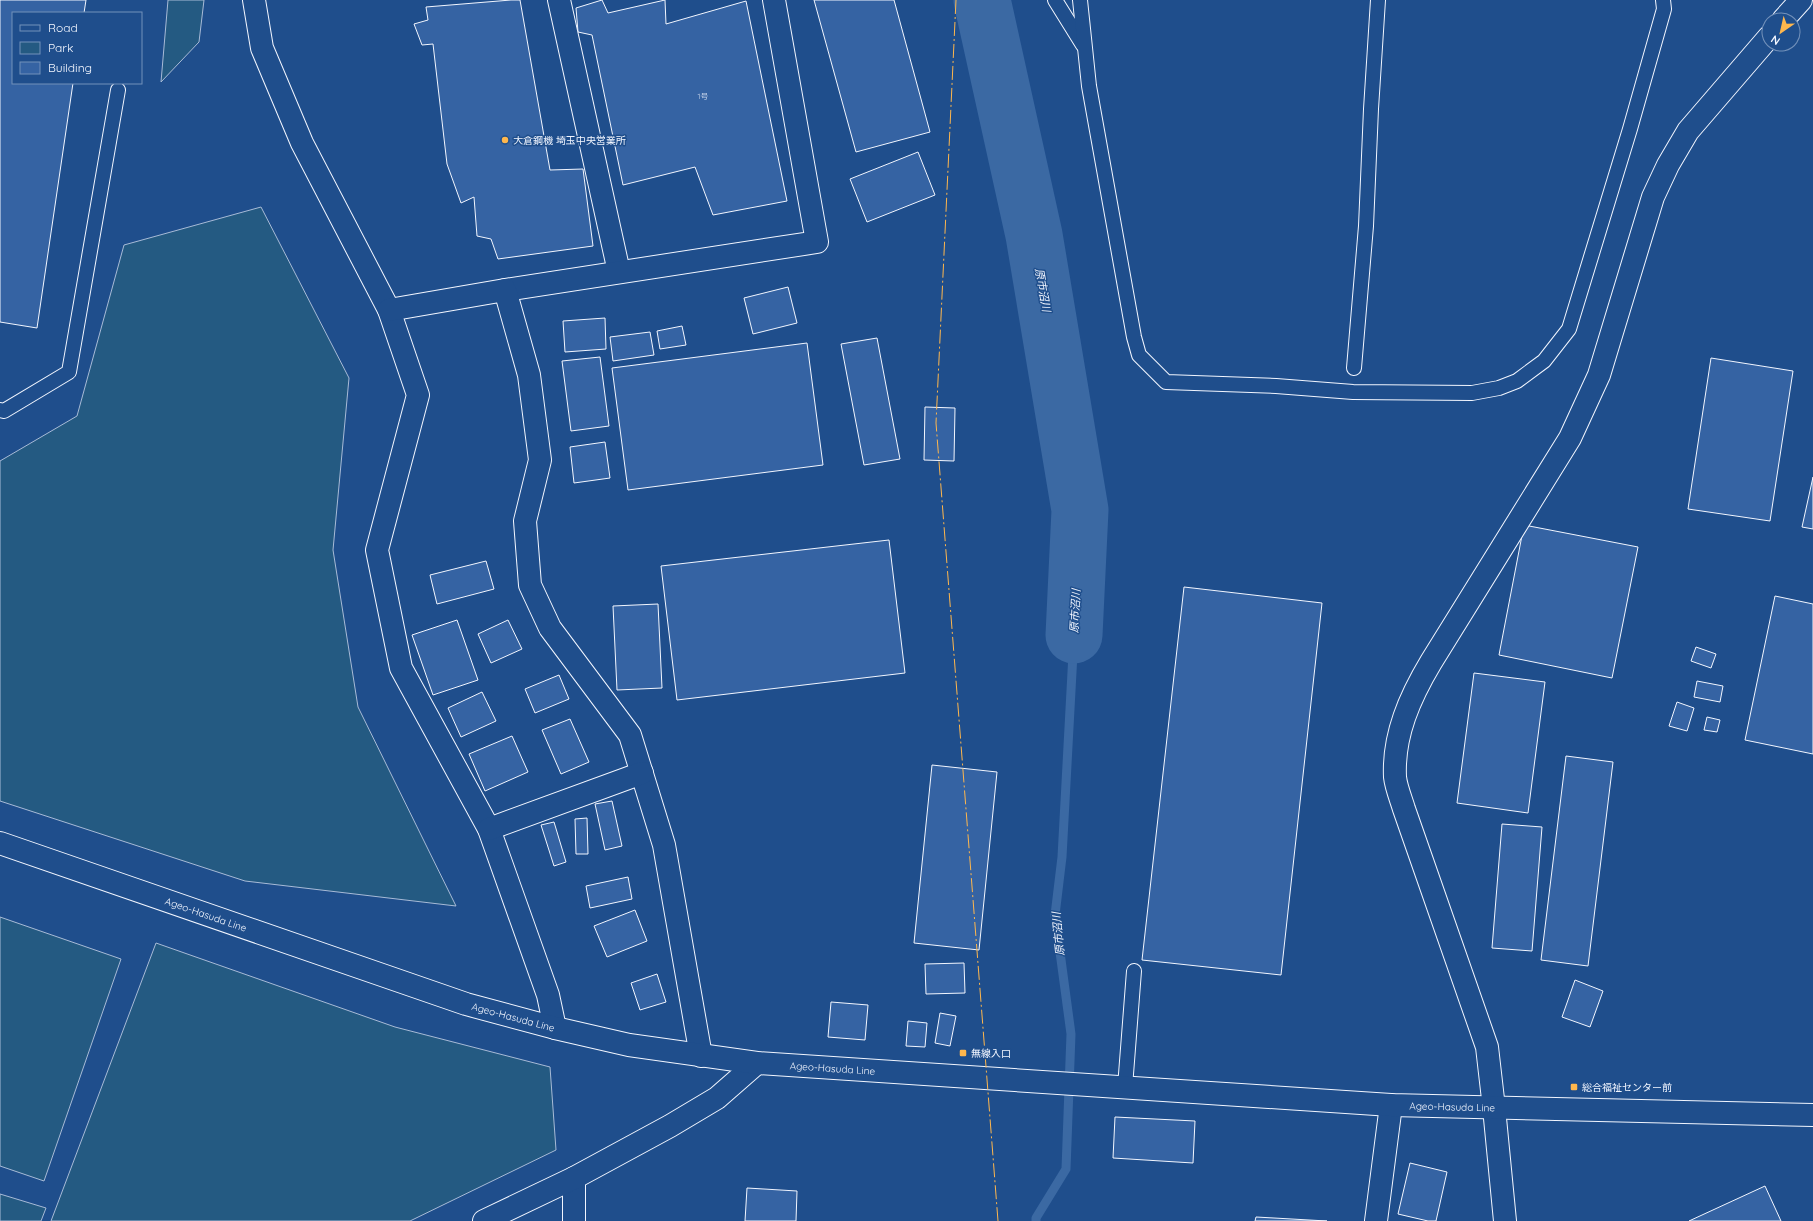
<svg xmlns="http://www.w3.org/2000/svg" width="1813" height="1221" font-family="Quicksand,'Noto Sans JP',sans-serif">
<rect width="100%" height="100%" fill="#1f4e8c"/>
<g fill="#245a82" stroke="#a8bbd7">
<polygon points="168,0 204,0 199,42 161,82"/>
<polygon points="261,207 349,378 333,550 358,707 456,906 245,881 0,801 0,461 77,416 124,245"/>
<polygon points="0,917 121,959 44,1181 0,1166"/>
<polygon points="156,943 395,1027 550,1067 556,1150 410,1221 51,1221"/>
<polygon points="0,1194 46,1208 41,1221 0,1221"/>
</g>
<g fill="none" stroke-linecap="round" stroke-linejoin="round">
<polyline stroke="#3b69a3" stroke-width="9" points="1036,1221 1036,1218 1066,1169 1071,1034 1055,915 1062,857 1074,635"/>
<polyline stroke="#3b69a3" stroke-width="57" points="982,0 1034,235 1080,510 1074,635"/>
</g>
<g fill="#3563a3" stroke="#f2f6ff">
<polygon points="0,0 86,0 84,13 13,13 13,83 73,83 37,328 0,322"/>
<polygon points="511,0 520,0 550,170 583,169 593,246 498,259 491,239 477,236 474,197 461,203 447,164 433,44 422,45 414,24 428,20 426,7"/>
<polygon points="602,0 608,13 665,0 666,24 746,1 787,201 713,215 695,167 623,185 592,35 578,32 576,8"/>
<polygon points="814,0 894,0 930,132 856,152"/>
<polygon points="918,152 935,195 867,222 850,179"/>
<polygon points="788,287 797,323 753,334 744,298"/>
<polygon points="605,318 606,349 565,352 563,321"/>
<polygon points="682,326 686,345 660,349 657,331"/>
<polygon points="650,332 654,355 613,361 610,337"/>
<polygon points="877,338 900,459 864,465 841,344"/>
<polygon points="807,343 823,465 628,490 612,368"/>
<polygon points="600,357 609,426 571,431 562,361"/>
<polygon points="1711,358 1793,371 1770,521 1688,509"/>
<polygon points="925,407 955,408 954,461 924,460"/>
<polygon points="605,442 610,478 574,483 570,447"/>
<polygon points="1813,477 1813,529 1802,527"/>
<polygon points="1524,525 1638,547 1612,678 1499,655"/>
<polygon points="889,540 905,673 677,700 661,566"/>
<polygon points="486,561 494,589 437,604 430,575"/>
<polygon points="1184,587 1322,603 1281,975 1142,960"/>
<polygon points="1775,596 1813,604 1813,754 1745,740"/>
<polygon points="658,604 662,688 617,690 613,606"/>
<polygon points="457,620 478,680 433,695 412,635"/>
<polygon points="508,620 522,649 491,663 478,634"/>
<polygon points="1696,647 1716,654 1711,668 1691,661"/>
<polygon points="1474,673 1545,682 1528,813 1457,803"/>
<polygon points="559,675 569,699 535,713 525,689"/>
<polygon points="1697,681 1723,686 1720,702 1694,697"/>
<polygon points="482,692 496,721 461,737 448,708"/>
<polygon points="1677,702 1694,708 1687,731 1669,726"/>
<polygon points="1707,717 1720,720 1717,732 1704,730"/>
<polygon points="570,719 589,762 561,774 542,730"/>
<polygon points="512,736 528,772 485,791 469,754"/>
<polygon points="1566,756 1613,762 1588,966 1541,960"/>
<polygon points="932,765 997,772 979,950 914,943"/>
<polygon points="612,801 622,846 605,850 595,804"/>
<polygon points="587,818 588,854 576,854 575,819"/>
<polygon points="554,822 566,862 554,866 541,825"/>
<polygon points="1502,824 1542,827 1532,951 1492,948"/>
<polygon points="628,877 632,899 590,908 586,886"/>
<polygon points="635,910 647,941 607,957 594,926"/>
<polygon points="964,963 965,993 926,994 925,964"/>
<polygon points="657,974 666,1002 640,1010 631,983"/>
<polygon points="1575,980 1603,991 1590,1027 1562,1017"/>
<polygon points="831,1002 868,1005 865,1040 828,1037"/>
<polygon points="940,1013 956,1016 950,1046 935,1043"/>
<polygon points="908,1021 927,1023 925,1047 906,1046"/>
<polygon points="1115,1117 1195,1121 1193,1163 1113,1158"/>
<polygon points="1410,1163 1447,1172 1436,1221 1428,1221 1398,1214"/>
<polygon points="1765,1186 1781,1221 1689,1221"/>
<polygon points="747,1188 797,1191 796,1221 745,1221"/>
<polygon points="1256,1217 1327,1221 1255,1221"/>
</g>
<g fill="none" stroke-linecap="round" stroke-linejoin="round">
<defs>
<g id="service">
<polyline points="1055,0 1083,45"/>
<polyline points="1080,0 1089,86 1134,337 1139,355 1166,382 1276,386 1353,392 1472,393 1499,388 1517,381 1544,361 1569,329 1630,129 1664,9 1663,0"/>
<polyline points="1354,368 1366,226 1371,109 1378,0"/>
<polyline points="0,410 4,411 69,372 118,90"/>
<polyline points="1125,1087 1134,971"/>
</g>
<g id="minor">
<polyline points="254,0 262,48 302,143 389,310 418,395 377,550 401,668 489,829 548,995 555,1028"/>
<polyline points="559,0 619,272"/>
<polyline points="505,290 817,242 774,0"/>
<polyline points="389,310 505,290 529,375 540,460 525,521 530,585 550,628 630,735 664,845 701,1056"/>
<polyline points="489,829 642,773"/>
<polyline points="1494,1108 1505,1221"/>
<polyline points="574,1178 574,1221"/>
<polyline points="1376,1221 1391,1105"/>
</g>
<g id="tertiary">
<polyline points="1783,20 1801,0"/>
<path d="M1494 1108 1487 1047 1404 809C1401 799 1396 787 1395 777 1393 735 1410 697 1431 662L1570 438 1599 375 1653 197 1668 165 1688 131 1769 37"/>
<polyline points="484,1221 574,1178 670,1126 717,1098 757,1063"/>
</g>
<g id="secondary">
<path id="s1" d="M0 843 466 1004 555 1028 629 1045 757 1063 1391 1105 1813 1115"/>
</g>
</defs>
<use href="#service" stroke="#f2f6ff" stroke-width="16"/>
<use href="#minor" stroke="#f2f6ff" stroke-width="24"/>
<use href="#tertiary" stroke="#f2f6ff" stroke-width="24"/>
<use href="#secondary" stroke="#f2f6ff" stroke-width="24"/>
<use href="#service" stroke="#1f4e8c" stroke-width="14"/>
<use href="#minor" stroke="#1f4e8c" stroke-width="22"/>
<use href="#tertiary" stroke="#1f4e8c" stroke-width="22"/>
<use href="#secondary" stroke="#1f4e8c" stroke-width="22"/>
<polyline stroke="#ffb74d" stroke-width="1" stroke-dasharray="14 3 2 3" stroke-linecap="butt" points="956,0 936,423 998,1221"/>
</g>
<g fill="#ffb74d" stroke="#1f4e8c" stroke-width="1.5">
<circle cx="505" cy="140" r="4"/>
<rect x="959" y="1049" width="8" height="8" rx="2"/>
<rect x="1570" y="1083" width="8" height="8" rx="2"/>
</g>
<g text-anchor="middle" stroke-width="3" stroke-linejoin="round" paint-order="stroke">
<g font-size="8" fill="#c3d1e8">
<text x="703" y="99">1号</text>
</g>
<g font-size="10" fill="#f2f6ff" stroke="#1f4e8c" text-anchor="start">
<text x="513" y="144">大倉鋼機 埼玉中央営業所</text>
<text x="971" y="1057">無線入口</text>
<text x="1582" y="1091">総合福祉センター前</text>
</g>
<g font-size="10" fill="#f2f6ff" stroke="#1f4e8c">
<text dy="4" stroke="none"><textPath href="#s1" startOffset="218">Ageo-Hasuda Line</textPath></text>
<text dy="4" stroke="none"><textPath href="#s1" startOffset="542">Ageo-Hasuda Line</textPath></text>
<text dy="4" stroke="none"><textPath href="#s1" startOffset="866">Ageo-Hasuda Line</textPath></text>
<text dy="4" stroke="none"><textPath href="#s1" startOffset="1487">Ageo-Hasuda Line</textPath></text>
</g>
<g font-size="11" font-style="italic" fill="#f2f6ff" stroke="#1f4e8c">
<text transform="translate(1043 290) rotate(80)" y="4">原市沼川</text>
<text transform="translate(1075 611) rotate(-87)" y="4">原市沼川</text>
<text transform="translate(1058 934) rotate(-95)" y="4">原市沼川</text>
</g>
</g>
<rect x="12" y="12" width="130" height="72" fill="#1f4e8c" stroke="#7391ba"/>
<rect x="20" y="25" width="20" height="6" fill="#1f4e8c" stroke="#7391ba"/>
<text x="48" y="32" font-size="12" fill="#f2f6ff">Road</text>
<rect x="20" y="42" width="20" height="12" fill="#245a82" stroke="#7391ba"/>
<text x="48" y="52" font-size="12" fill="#f2f6ff">Park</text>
<rect x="20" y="62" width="20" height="12" fill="#3563a3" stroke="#7391ba"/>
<text x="48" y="72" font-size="12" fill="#f2f6ff">Building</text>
<g transform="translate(1781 32) rotate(214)"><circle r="19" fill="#1f4e8c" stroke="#7391ba"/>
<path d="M0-3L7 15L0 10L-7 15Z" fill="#ffb74d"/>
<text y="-6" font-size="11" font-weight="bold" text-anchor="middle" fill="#f2f6ff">N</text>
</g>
</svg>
